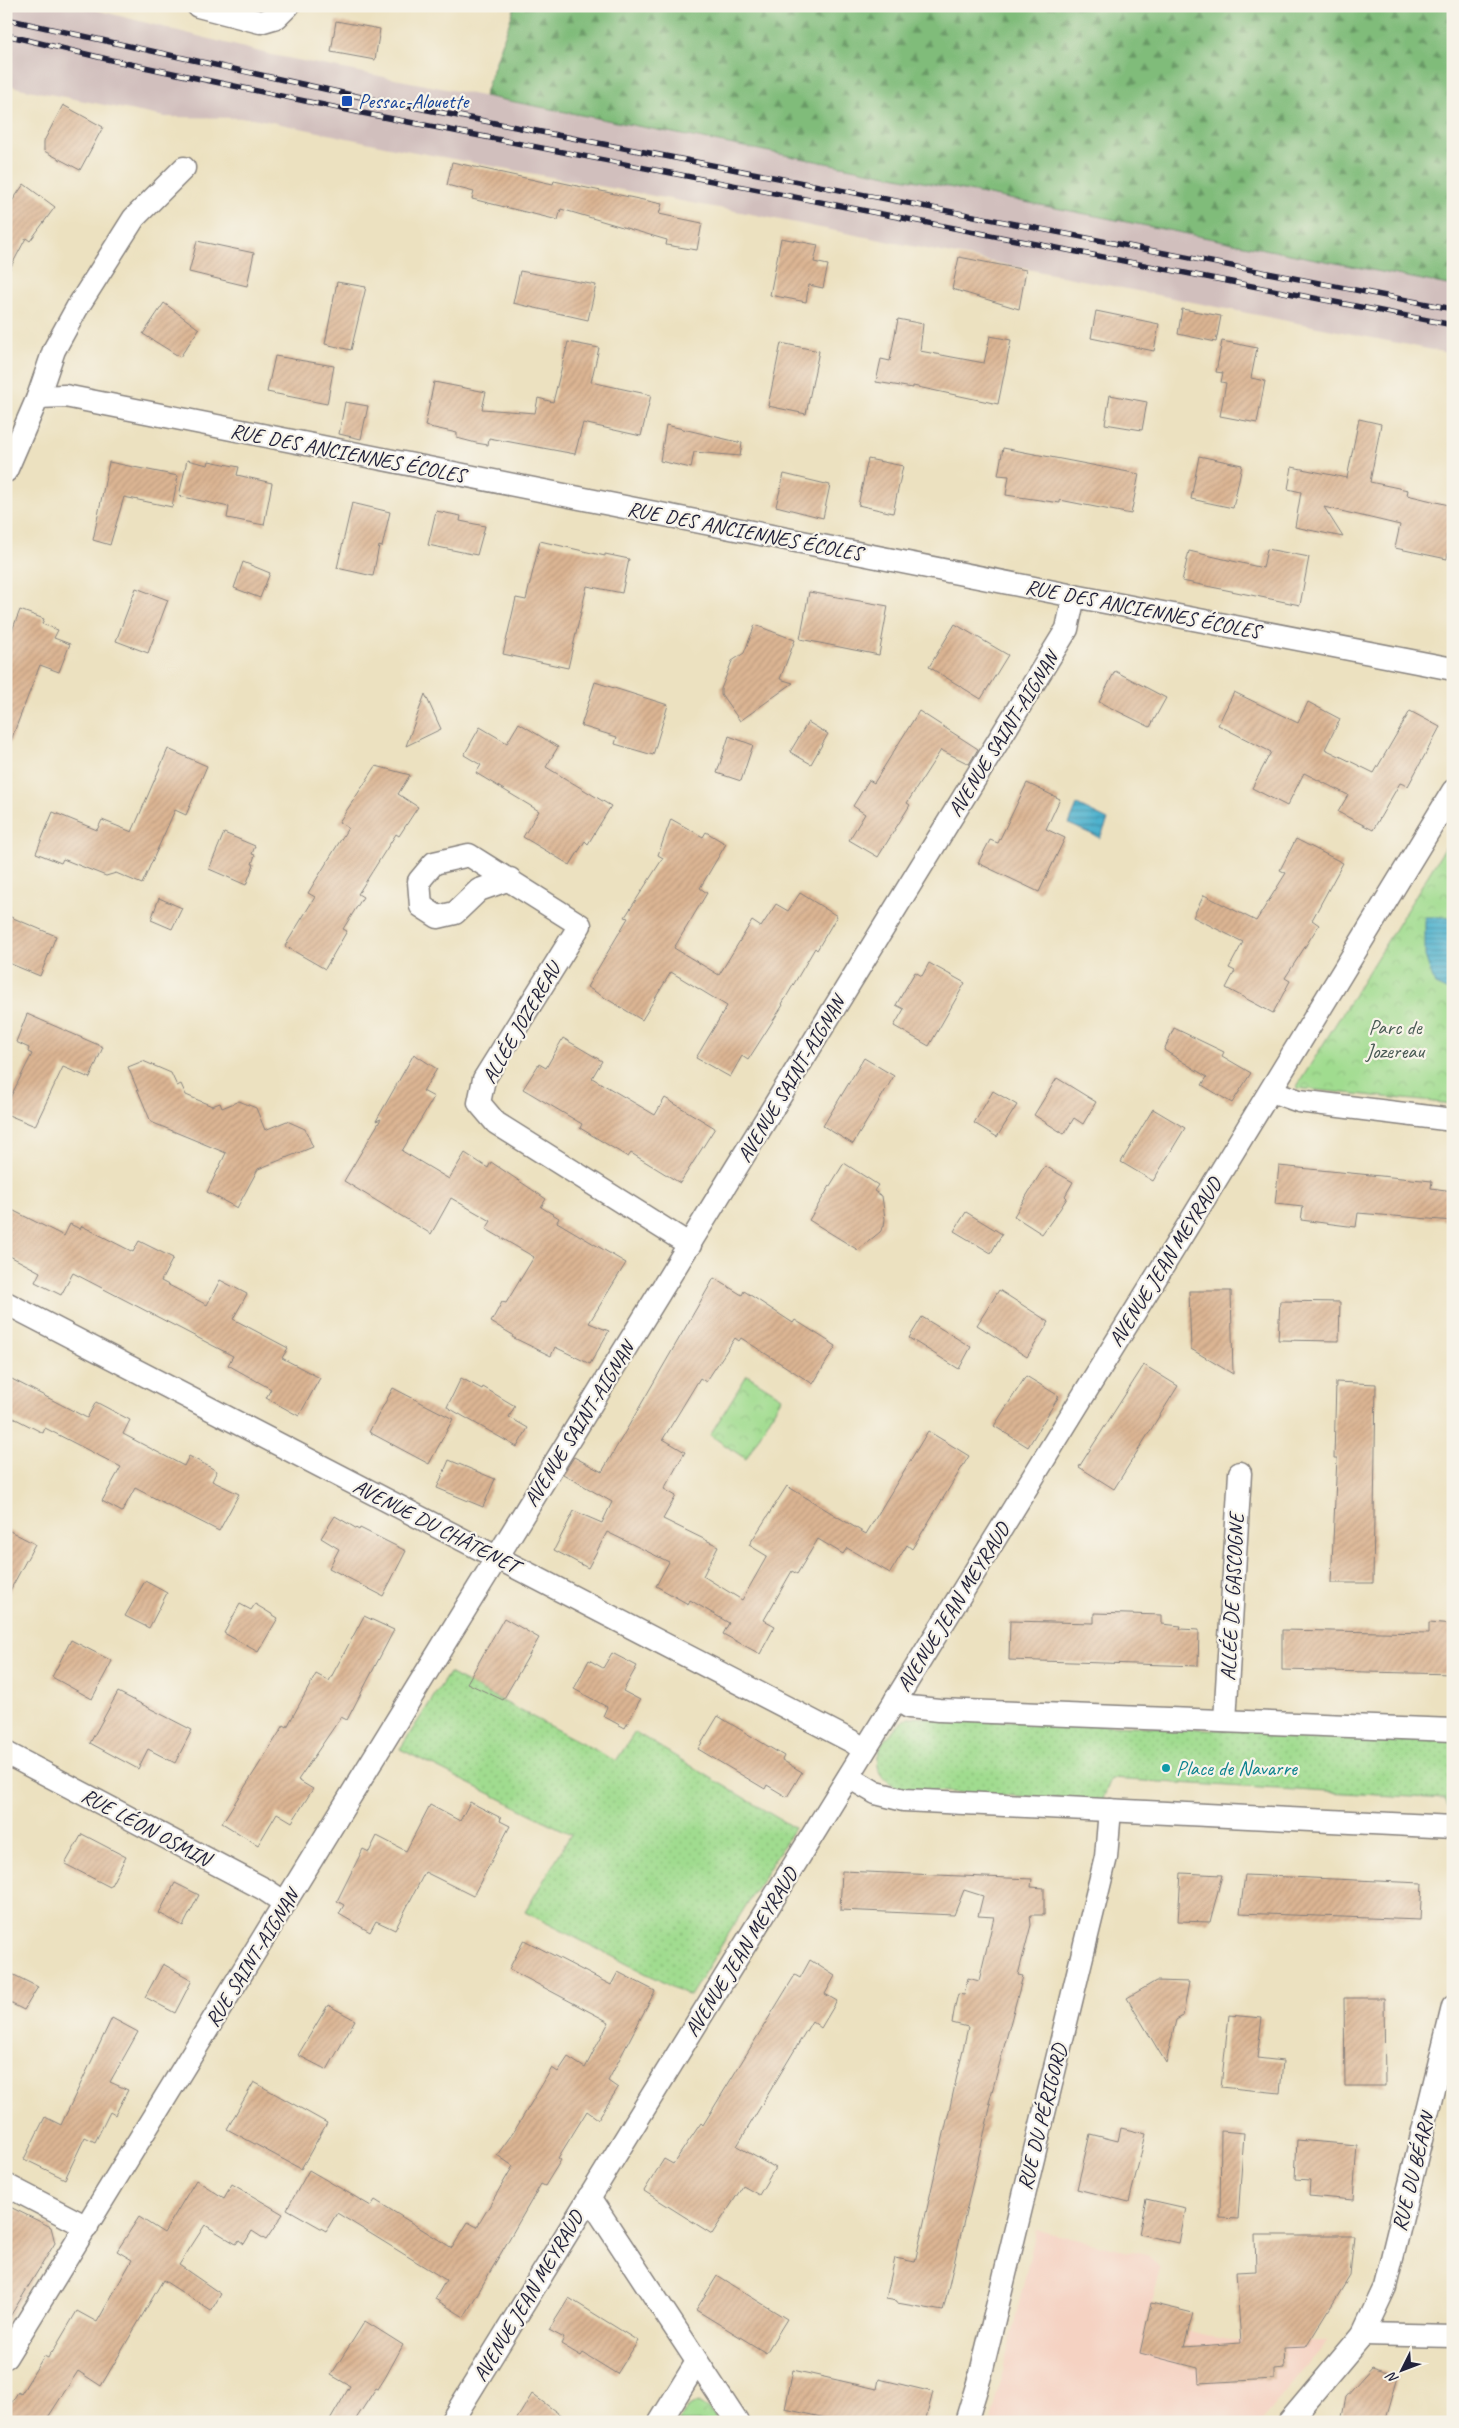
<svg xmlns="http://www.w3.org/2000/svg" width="1459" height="2428" font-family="Caveat,sans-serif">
<defs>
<pattern id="grass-dots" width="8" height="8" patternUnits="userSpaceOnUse" patternTransform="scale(1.25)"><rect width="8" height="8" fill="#a0dc8f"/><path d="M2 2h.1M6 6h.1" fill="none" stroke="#8abc7c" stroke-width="1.8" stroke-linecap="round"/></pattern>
<pattern id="forest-firs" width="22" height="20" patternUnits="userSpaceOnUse" patternTransform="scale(1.25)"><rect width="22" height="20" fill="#80bc7a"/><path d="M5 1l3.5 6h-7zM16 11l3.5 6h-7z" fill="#689865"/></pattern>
<pattern id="park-crowns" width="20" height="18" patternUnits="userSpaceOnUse" patternTransform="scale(1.25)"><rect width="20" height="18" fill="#a0dc8f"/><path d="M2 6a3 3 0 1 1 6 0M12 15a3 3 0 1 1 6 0" fill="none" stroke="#8abc7c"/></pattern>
<pattern id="water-rules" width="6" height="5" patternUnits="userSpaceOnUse" patternTransform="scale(1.25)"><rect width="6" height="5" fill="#4fb2ce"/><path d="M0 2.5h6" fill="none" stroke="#4190a8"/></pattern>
<pattern id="building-hatch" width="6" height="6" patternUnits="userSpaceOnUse" patternTransform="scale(1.25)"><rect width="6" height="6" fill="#dcb593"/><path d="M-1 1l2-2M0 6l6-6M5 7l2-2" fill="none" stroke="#bc9b80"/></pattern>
</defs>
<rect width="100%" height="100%" fill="#f7f3e8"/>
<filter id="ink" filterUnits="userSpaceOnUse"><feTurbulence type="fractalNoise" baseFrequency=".02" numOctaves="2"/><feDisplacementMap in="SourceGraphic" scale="10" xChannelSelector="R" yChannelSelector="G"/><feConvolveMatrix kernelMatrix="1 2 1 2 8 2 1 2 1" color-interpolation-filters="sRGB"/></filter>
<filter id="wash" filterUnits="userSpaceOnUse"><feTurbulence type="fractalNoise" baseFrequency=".0096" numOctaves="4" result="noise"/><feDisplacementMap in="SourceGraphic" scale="20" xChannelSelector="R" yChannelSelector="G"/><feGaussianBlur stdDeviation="1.12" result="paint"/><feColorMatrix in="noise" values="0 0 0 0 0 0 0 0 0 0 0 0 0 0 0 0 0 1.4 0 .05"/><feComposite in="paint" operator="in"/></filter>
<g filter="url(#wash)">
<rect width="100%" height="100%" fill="#ece1c0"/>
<polygon fill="#f5d2c2" points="1036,2230 1146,2255 1161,2268 1147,2322 1228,2340 1328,2340 1259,2422 991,2422"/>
<polygon fill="#d1bfbd" points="6,6 81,6 272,55 1453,286 1453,354 746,213 394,148 253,118 165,117 19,88 6,84"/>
<g fill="url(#grass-dots)" stroke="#617f65">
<polygon points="449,1673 616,1761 635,1732 794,1828 690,1996 525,1912 571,1834 400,1749"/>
<path d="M908 1717 1453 1739V1817L1445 1799 1111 1779 1102 1801 898 1789C893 1785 886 1781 883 1776 866 1755 892 1730 908 1717Z"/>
</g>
<polygon fill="url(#forest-firs)" stroke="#516f5a" points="515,6 1453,6 1453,286 484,96"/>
<g fill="url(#park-crowns)" stroke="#617f65">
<polygon points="1453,835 1453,1104 1296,1088"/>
<polygon points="747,1375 782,1397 746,1459 710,1435"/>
<polygon points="698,2402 709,2409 718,2422 678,2422 689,2407"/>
</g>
<g fill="url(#water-rules)" stroke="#386a84">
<polygon points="1077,805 1108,820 1100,838 1069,824"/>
<polygon points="1425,917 1453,917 1453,993 1435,985 1425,956"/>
</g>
<g id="blocks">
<g fill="url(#building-hatch)">
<polygon points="336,21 380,29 375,60 331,52"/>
<polygon points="63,105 103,127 80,170 44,151 44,141"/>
<polygon points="452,162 553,184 554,181 662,204 659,214 702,223 697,250 666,245 667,240 561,209 558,220 472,199 474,192 447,185"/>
<polygon points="24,184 55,207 30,241 26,238 6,276 6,210"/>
<polygon points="781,238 818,245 814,262 828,265 823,288 809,285 806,302 770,295"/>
<polygon points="197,241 254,253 247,286 189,272"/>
<polygon points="959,257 1026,270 1019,309 952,289"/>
<polygon points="520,271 596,285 588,320 513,303"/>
<polygon points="337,282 366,287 351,350 325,344"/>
<polygon points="164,303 199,329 180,357 143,334"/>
<polygon points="1182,309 1221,316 1216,342 1178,334"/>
<polygon points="1096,311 1159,324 1154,351 1091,338"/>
<polygon points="898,319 923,324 920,351 984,363 990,336 1011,340 998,404 913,386 913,388 876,382 881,359 890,361"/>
<polygon points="1222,341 1257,348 1251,378 1265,381 1257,423 1220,416 1226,383 1221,382 1223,373 1216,372"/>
<polygon points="568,342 599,348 591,382 651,395 641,436 583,423 575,454 489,438 488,445 476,443 457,438 457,433 425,426 434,382 486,392 482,409 535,413 538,398 553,402"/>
<polygon points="781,343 819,351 806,414 768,406"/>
<polygon points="275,356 334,366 327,404 267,392"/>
<polygon points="1110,395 1147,402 1142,430 1105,424"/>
<polygon points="345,402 368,406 361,439 339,434"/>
<polygon points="1359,419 1381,424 1370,482 1408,490 1407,495 1453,506 1453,529 1447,559 1395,548 1400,525 1324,507 1343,537 1295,527 1301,492 1288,489 1292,467 1347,478"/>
<polygon points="666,425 742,443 740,456 694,452 691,468 660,461"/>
<polygon points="1003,448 1139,474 1131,514 1060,500 1060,503 1006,495 1009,476 998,475"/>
<polygon points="1199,456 1242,465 1233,508 1191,499"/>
<polygon points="868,459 903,466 893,513 858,505"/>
<polygon points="187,460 208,465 209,461 239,467 237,475 272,483 264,525 227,518 229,507 179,496"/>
<polygon points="109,462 178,476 172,507 124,497 110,545 93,540"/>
<polygon points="784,474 830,485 823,518 776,506"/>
<polygon points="352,503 390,512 382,547 379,546 373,576 337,568"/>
<polygon points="436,511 461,516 460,521 485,526 477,555 428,545"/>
<polygon points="540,541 605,556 605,554 629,559 622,593 587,586 568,668 503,654 516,598 526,600"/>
<polygon points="1267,549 1309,557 1300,605 1182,581 1189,551 1263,568"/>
<polygon points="243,562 270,573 260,598 234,588"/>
<polygon points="136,588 168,600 148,653 116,641"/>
<polygon points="809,592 888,606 879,655 800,639"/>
<polygon points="20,610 44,619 42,624 58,630 54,638 70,644 59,672 40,665 8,748 6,748 6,646"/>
<polygon points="955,624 1008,655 981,699 929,667"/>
<polygon points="755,625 795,640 780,679 793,683 740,721 721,694 721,689 732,661 744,653"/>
<polygon points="1115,671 1166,698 1150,727 1099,702"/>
<polygon points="595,682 668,705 653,755 615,744 617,737 581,726"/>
<polygon points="1234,692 1298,723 1308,702 1340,719 1325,749 1374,773 1410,711 1440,727 1408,786 1400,783 1373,830 1338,812 1348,795 1304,773 1287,806 1252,788 1271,752 1218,725"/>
<polygon points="425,694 441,729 406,746"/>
<polygon points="919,711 978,749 969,764 941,750 907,803 910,805 878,857 849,840 865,814 853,806 869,780 874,783"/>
<polygon points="808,722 828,734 811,764 790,752"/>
<polygon points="519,723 558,747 546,767 611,806 588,844 585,841 570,865 523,837 539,811 476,773 481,765 464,755 480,727 507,743"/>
<polygon points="729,736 753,745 741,781 717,773"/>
<polygon points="168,749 207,766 186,815 175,810 142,884 116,873 106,876 63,859 61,863 36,853 53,812 97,830 102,820 132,832"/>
<polygon points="376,766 410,775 398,794 418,807 399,836 396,834 358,894 363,897 343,929 347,931 325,969 285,946 315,897 308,893 348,828 339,822"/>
<polygon points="1027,783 1060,799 1046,829 1065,838 1039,892 978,863 990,840 998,843"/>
<polygon points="671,819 703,837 706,832 726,844 700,888 707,893 674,948 719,975 752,921 761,927 776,904 788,911 800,893 837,916 817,950 815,948 782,1004 783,1005 748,1060 742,1056 730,1077 696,1058 727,1006 671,972 642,1020 587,987 628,918 625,917 663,858 658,855"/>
<polygon points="224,833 255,846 252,854 255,855 252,864 254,864 246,885 209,869"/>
<polygon points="1296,839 1343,863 1312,920 1319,925 1285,978 1290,981 1273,1013 1226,988 1235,971 1229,968 1243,942 1193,917 1204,895 1256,921 1286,873 1280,870"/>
<polygon points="159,898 182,908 172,929 151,920"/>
<polygon points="6,915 56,936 40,976 6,962"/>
<polygon points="929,963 965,983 929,1046 894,1026 904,1009 896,1005 915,972 922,976"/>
<polygon points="27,1014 103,1047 90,1078 63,1067 35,1126 6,1114 6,1106 32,1054 28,1052 29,1048 16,1042"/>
<polygon points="1174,1028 1224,1052 1222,1056 1251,1073 1232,1103 1202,1085 1207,1077 1164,1050"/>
<polygon points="563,1038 602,1061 592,1078 655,1115 665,1098 715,1128 680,1183 631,1153 628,1157 580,1128 582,1124 523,1089 539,1064 546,1068"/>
<polygon points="414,1054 437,1069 423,1091 434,1097 402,1151 449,1179 465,1153 488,1168 491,1162 546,1199 541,1207 559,1218 557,1222 626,1263 589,1323 609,1331 590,1364 555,1347 551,1356 512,1337 513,1335 491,1322 502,1302 506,1303 534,1257 486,1229 491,1221 451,1198 431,1234 344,1181 381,1119 376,1121"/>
<polygon points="864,1058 894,1076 853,1144 823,1126"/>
<polygon points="143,1061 171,1073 177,1086 181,1084 186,1095 212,1106 220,1103 222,1108 239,1101 256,1108 265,1130 287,1121 305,1129 313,1147 258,1169 237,1208 207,1192 226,1153 151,1122 128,1067"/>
<polygon points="1057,1078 1096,1102 1083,1124 1074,1118 1064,1134 1034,1115"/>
<polygon points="993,1091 1017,1105 997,1137 974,1123"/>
<polygon points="1153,1109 1185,1128 1153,1181 1121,1162"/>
<polygon points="844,1163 878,1185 874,1191 882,1196 885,1219 884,1226 880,1232 858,1250 809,1220"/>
<polygon points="1045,1166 1073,1182 1065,1196 1067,1198 1060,1209 1042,1234 1014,1216"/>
<polygon points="1279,1166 1432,1181 1431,1188 1453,1191 1453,1221 1358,1213 1356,1227 1301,1220 1303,1207 1275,1204"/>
<polygon points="6,1207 64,1236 70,1224 80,1229 82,1226 133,1252 139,1241 173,1258 161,1281 207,1305 220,1280 247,1294 233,1319 288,1348 282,1358 320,1378 299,1416 266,1398 271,1389 228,1365 233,1356 73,1273 61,1295 35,1282 40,1272 6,1254"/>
<polygon points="966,1212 1002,1234 991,1253 954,1231"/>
<polygon points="714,1278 742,1295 744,1291 793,1323 795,1320 836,1346 813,1384 741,1338 739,1341 735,1338 706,1382 700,1378 663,1439 685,1452 664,1489 676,1496 663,1519 718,1546 703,1576 742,1600 767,1556 749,1545 787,1486 866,1534 928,1431 969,1456 912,1549 907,1545 890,1573 847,1548 843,1554 818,1539 797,1574 792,1571 764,1620 775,1626 760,1654 723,1634 729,1623 690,1600 688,1604 656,1586 669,1562 607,1532 588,1568 554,1550 574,1511 602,1523 612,1502 563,1474 574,1457 602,1472"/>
<polygon points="999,1290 1049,1322 1027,1357 977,1325"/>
<polygon points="1189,1291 1231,1291 1233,1374 1191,1349"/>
<polygon points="1280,1301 1340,1302 1339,1341 1278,1340"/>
<polygon points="922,1317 971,1347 959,1369 909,1338"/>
<polygon points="1144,1365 1178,1386 1114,1489 1079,1467"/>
<polygon points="6,1376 87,1418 96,1402 130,1420 123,1434 184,1466 189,1456 217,1471 212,1481 239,1494 219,1531 135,1488 122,1512 102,1501 121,1467 45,1428 43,1433 6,1414"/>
<polygon points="1026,1376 1059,1396 1028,1447 994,1426"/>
<polygon points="461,1378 482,1389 483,1387 515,1406 509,1417 528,1428 517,1447 447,1407"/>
<polygon points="1336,1382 1376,1384 1373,1583 1331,1583 1337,1458 1334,1458"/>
<polygon points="393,1388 453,1419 429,1464 369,1432"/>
<polygon points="449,1460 495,1479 483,1507 437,1488"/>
<polygon points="335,1516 359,1530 360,1528 406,1551 383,1596 329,1568 339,1549 321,1538"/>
<polygon points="6,1529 35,1544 6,1598"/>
<polygon points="145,1581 167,1593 149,1628 125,1616"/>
<polygon points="240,1604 251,1610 255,1604 278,1618 258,1652 224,1633"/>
<polygon points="1094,1613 1162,1615 1162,1624 1181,1626 1180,1629 1199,1630 1198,1666 1009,1660 1010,1621 1094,1623"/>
<polygon points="364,1616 394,1630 347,1720 341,1717 298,1780 313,1789 292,1822 277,1813 258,1845 222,1823 284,1725 287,1727 316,1674 329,1681"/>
<polygon points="504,1618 539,1638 503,1700 467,1683"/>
<polygon points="1429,1623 1453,1625 1453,1674 1282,1670 1282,1630 1429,1633"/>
<polygon points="71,1640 112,1661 92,1699 52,1677"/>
<polygon points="612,1653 637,1666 623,1691 640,1700 625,1728 603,1716 607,1707 574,1689 589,1660 603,1668"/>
<polygon points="118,1692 192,1730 175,1763 148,1749 138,1769 90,1743"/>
<polygon points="718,1716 784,1756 782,1760 802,1772 787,1797 767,1785 765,1789 698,1749"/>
<polygon points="470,1802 501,1818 500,1821 510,1826 473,1896 425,1872 395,1930 376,1921 370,1932 339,1914 344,1905 337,1901 363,1849 369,1852 377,1836 406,1851 430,1805 460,1821"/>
<polygon points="82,1834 126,1857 110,1887 65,1864"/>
<polygon points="842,1871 1032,1879 1031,1887 1044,1888 1044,1915 1030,1915 1031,1925 1018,1975 1023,1976 989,2103 991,2104 943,2311 897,2303 897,2301 886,2299 895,2258 915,2262 968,2027 952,2023 955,2006 958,1994 964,1995 968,1978 979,1981 994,1917 978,1916 983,1896 964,1890 954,1915 840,1910"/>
<polygon points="1181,1873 1222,1875 1210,1922 1178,1921"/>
<polygon points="1245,1875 1422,1883 1420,1920 1240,1913"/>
<polygon points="175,1883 199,1895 183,1926 159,1913"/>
<polygon points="524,1940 611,1985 618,1972 655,1991 608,2081 618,2088 598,2119 587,2111 558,2158 561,2160 545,2186 541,2184 464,2317 435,2299 446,2280 337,2213 326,2231 287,2209 309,2170 371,2206 375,2200 452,2248 468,2222 477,2227 513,2166 497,2155 515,2130 552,2068 558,2072 568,2057 585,2068 609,2022 509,1969"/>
<polygon points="810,1960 835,1976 825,1994 837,2001 821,2028 812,2021 737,2146 775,2168 759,2195 743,2186 712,2234 644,2191 664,2159 673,2164 701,2123 703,2125 795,1975 800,1978"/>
<polygon points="163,1964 192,1980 175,2013 145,1997"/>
<polygon points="6,1971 38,1987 24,2010 6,2001"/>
<polygon points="1156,1981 1189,1982 1183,2016 1176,2020 1166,2063 1127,1998"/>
<polygon points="1344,1998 1384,1998 1385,2086 1345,2086"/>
<polygon points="328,2005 355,2020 327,2070 298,2055"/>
<polygon points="1229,2015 1262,2018 1257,2058 1283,2061 1280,2093 1221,2087"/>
<polygon points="112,2018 138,2032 110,2082 128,2090 115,2115 110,2112 95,2142 85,2137 65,2179 24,2159 45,2117 61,2125"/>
<polygon points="254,2082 327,2123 301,2169 227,2129"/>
<polygon points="1121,2128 1146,2134 1129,2202 1077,2189 1090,2134 1118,2141"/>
<polygon points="1221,2131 1244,2133 1238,2219 1220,2218"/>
<polygon points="1297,2140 1357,2145 1353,2200 1309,2196 1310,2180 1295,2179"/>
<polygon points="196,2180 224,2198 232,2184 283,2214 266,2240 252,2231 244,2244 239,2240 236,2244 205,2225 179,2265 221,2294 211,2311 163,2280 101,2386 78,2371 45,2422 6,2422 6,2412 18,2392 21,2394 44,2356 48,2358 51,2352 52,2353 77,2311 97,2322 132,2260 117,2251 139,2217 164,2233"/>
<polygon points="1146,2199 1186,2208 1179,2243 1139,2234"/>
<polygon points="6,2205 51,2227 55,2243 6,2323"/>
<polygon points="1255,2235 1354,2235 1350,2276 1306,2347 1283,2348 1284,2368 1274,2369 1274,2379 1199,2383 1198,2368 1140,2353 1151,2303 1193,2313 1184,2347 1241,2343 1236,2272 1256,2271"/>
<polygon points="717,2276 787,2319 766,2353 696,2310"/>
<polygon points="569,2298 638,2341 617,2374 583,2353 581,2356 561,2344 564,2338 549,2330"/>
<polygon points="365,2321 403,2345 385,2378 378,2389 376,2388 354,2422 329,2422 350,2386 331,2375"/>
<polygon points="1372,2368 1398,2376 1385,2422 1341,2422 1346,2397"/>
<polygon points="793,2370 877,2389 879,2379 933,2392 925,2422 843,2422 785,2409"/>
<polygon points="532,2394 570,2422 515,2422"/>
</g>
</g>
</g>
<g filter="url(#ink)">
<use href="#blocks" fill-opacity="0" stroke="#87827e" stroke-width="1"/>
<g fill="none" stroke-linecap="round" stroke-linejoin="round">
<defs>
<g id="street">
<polyline points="198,6 260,22 277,17 288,6"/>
<polyline points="38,397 65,396 1074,596 1453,669"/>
<polyline points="6,471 38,397 54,350 77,308 134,218 184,168"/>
<polyline points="510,879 479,890 455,913 438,917 421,906 419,881 434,863 469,855 580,925 484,1079 479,1103 496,1123 690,1245"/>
<polyline points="1271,1091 1299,1101 1453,1120"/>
<polyline points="6,1303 853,1742 864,1750"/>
<polyline points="896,1699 909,1707 939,1710 1453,1730"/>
<polyline points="1225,1721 1240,1473"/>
<polyline points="6,1753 264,1889 285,1903"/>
<polyline points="849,1777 876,1793 904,1800 1453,1827"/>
<polyline points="6,2185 87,2227"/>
<polyline points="589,2197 737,2422"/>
<polyline points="1363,2334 1453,2336"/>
<polyline points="6,2357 1067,629 1074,596"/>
<polyline points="451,2422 1192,1219 1453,791"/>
<polyline points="660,2422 697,2362"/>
<polyline points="966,2422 981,2373 1106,1857 1110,1810"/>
<polyline points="1289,2422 1363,2334 1385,2287 1453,2007"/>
</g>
</defs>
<use href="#street" stroke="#87827e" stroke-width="25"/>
<use href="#street" stroke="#fff" stroke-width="22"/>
<defs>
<g id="rail">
<polyline points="6,19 361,97 1453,309"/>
<polyline points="6,35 111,60 357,112 1453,325"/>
</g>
</defs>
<use href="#rail" stroke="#22223b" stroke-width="5.5"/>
<use href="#rail" stroke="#f7f3e8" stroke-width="4" stroke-dasharray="11" stroke-linecap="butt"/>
</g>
</g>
<rect fill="#1a4fb4" stroke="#f7f3e8" stroke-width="2" x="341" y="95" width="12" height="12" rx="2.5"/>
<circle fill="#0f9aa8" stroke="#f7f3e8" stroke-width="2" cx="1166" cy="1768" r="5"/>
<g text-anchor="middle" stroke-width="4.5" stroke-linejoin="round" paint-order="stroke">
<g font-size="21" fill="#164399" stroke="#f7f3e8" text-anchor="start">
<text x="358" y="108">Pessac-Alouette</text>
</g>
<g font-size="21" fill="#22223b" stroke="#f7f3e8">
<text transform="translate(348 453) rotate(11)" y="7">RUE DES ANCIENNES ÉCOLES</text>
<text transform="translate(745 531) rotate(11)" y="7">RUE DES ANCIENNES ÉCOLES</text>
<text transform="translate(1143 609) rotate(11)" y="7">RUE DES ANCIENNES ÉCOLES</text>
<text transform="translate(1003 734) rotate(-58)" y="7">AVENUE SAINT-AIGNAN</text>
<text transform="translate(521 1023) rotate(-60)" y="7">ALLÉE JOZEREAU</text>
<text transform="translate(791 1079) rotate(-59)" y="7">AVENUE SAINT-AIGNAN</text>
<text transform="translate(1165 1262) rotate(-58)" y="7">AVENUE JEAN MEYRAUD</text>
<text transform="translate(579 1424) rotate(-58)" y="7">AVENUE SAINT-AIGNAN</text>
<text transform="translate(436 1526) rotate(27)" y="7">AVENUE DU CHÂTENET</text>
<text transform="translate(1232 1597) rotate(-87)" y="7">ALLÉE DE GASCOGNE</text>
<text transform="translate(953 1607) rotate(-58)" y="7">AVENUE JEAN MEYRAUD</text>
<text transform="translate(146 1827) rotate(28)" y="7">RUE LÉON OSMIN</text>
<text transform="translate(741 1952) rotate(-58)" y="7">AVENUE JEAN MEYRAUD</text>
<text transform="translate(252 1958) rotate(-58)" y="7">RUE SAINT-AIGNAN</text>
<text transform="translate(1042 2117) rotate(-76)" y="7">RUE DU PÉRIGORD</text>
<text transform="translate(1413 2172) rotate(-76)" y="7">RUE DU BÉARN</text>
<text transform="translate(528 2296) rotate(-59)" y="7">AVENUE JEAN MEYRAUD</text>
</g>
<g font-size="21" fill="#485a54" stroke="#f7f3e8">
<text x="1395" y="1034">Parc de<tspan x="1395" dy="24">Jozereau</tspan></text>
</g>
<g font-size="21" fill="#0d838f" stroke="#f7f3e8" text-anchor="start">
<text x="1176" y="1775">Place de Navarre</text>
</g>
</g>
<rect width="1459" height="2428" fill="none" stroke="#f7f3e8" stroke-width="25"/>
<g transform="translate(1402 2370) rotate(228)" stroke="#f7f3e8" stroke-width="4" paint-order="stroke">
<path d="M0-4L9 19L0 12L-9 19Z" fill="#22223b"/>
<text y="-8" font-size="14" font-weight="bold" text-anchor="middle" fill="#22223b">N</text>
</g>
</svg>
